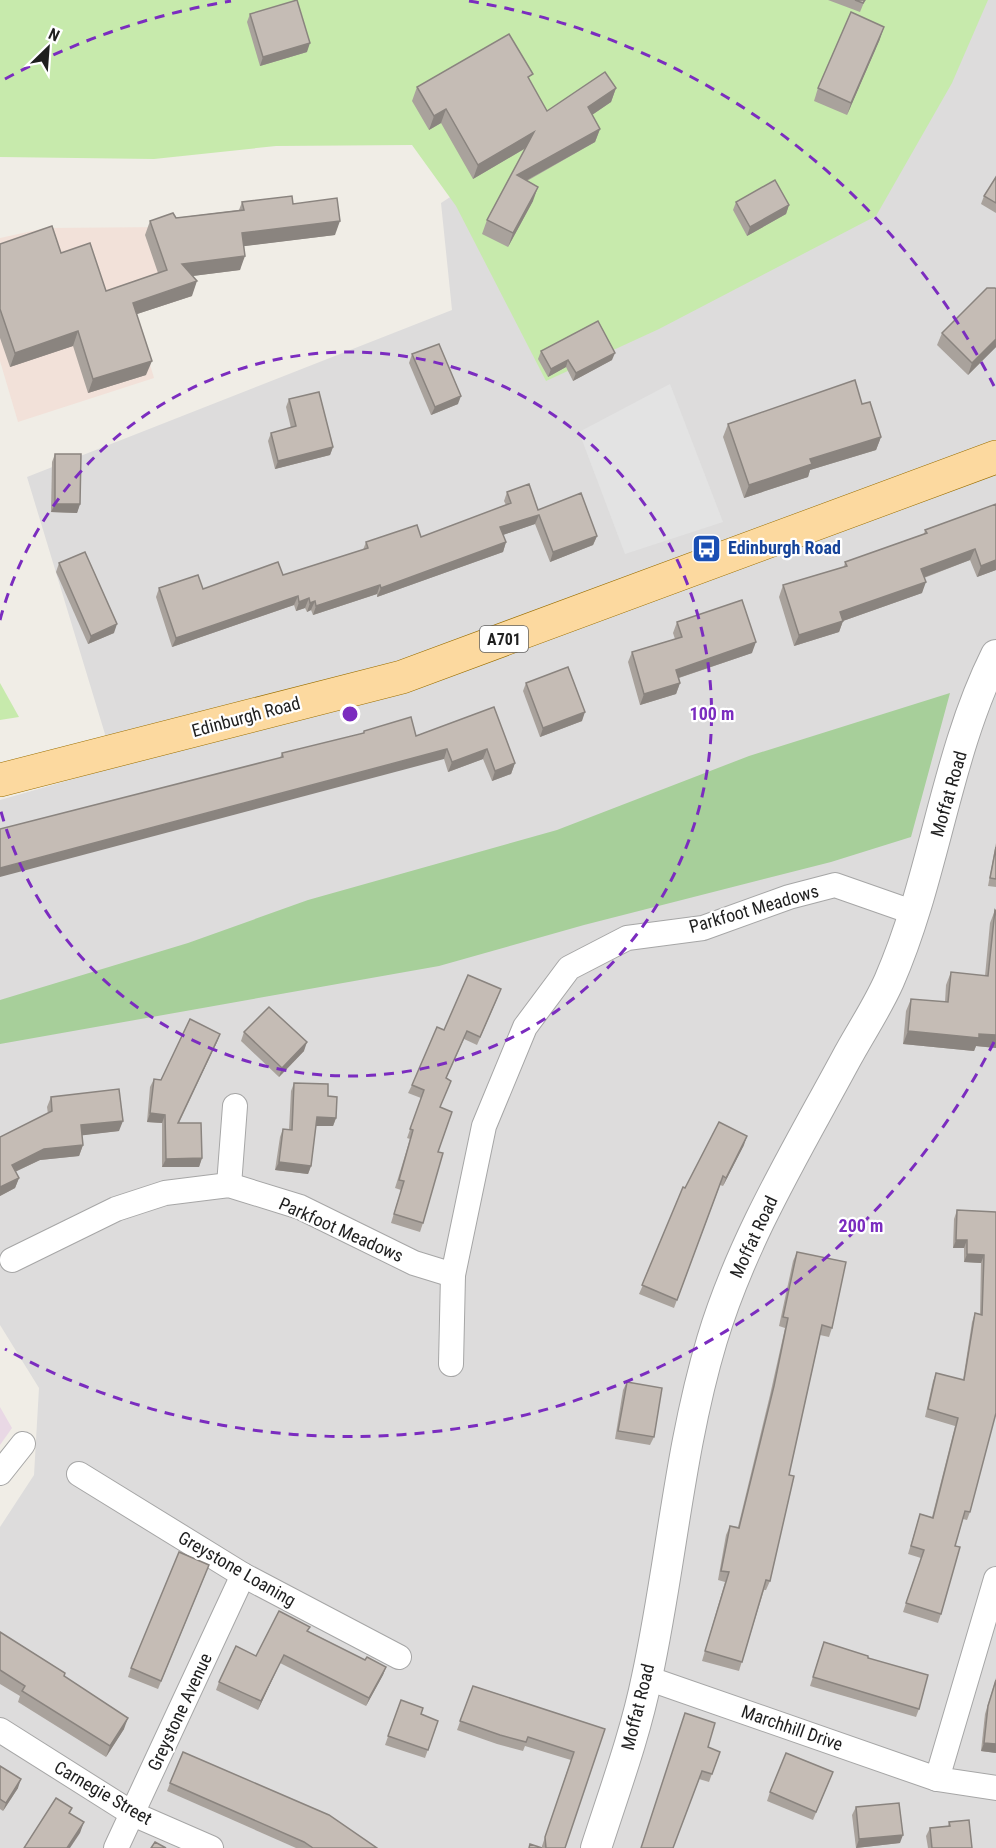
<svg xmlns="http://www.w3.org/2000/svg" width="996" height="1848" font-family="'Roboto Condensed',sans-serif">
<rect width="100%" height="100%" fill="#f0ede6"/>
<polygon fill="#dddcdc" points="753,0 996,0 996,1848 0,1848 0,1527 34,1475 39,1388 0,1325 0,800 115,767 27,477 452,310 441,203"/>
<polygon fill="#e9d8e5" points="0,1407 12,1428 0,1445"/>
<polygon fill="#f2e1d9" points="168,227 177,278 192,296 135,314 154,378 18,422 0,361 0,238 46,228"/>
<g fill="#c7eaac">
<polygon points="0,0 988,0 952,83 876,216 659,329 546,381 456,206 412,145 276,146 154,159 0,157"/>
<polygon points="0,683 19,717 0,720"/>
</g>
<polygon fill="#a7cf9a" points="950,693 911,837 831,862 584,925 439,966 0,1044 0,1000 188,943 308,900 557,830 749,756"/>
<polygon fill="#e3e3e3" points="670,384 723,522 625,554 579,432"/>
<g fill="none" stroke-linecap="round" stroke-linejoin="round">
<defs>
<g id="minor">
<polyline points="229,1185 235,1106"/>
<polyline points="12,1260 116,1209 165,1193 229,1185 300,1207 414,1263 453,1275"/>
<polyline points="451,1364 453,1275 484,1126 525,1027 569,968 627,938 703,928 789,897 835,885 915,913"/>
<polyline points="0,1473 23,1444"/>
<polyline points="79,1474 243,1575 399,1657"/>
<polyline points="647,1678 937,1779 996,1788"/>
<polyline points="0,1730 133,1814 211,1848"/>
<polyline points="937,1779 996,1579"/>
<polyline points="116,1848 243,1575"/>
</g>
<path id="tertiary" d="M596 1848C614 1792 635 1736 647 1677 671 1566 679 1450 712 1340 742 1240 797 1150 846 1059 860 1033 877 1008 889 981 935 876 945 757 996 655"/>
<polyline id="primary" points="0,780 402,677 996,457"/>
</defs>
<use href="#minor" stroke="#a6a6a6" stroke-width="26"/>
<use href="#tertiary" stroke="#a6a6a6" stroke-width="32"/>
<use href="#primary" stroke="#9b6f00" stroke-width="34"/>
<use href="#minor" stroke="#fff" stroke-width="24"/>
<use href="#tertiary" stroke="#fff" stroke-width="30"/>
<use href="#primary" stroke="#fcd99f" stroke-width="33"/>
</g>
<g fill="#a9a29c">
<polygon points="828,0 865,0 860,12"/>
<polygon points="250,14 307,52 260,66 247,22"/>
<polygon points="880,39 847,115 814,101 818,88"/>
<polygon points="530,81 547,111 616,88 611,102 592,115 600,129 595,142 527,181 533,201 508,247 482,234 487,220 526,148 473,179 441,123 429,130 412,101 417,87"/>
<polygon points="996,177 996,213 981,204 984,196"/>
<polygon points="242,202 293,204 335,235 244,246 240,270 192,276 192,296 137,314 146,375 88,393 73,346 10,367 0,338 0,244 61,253 106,291 158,273 145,235 150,221 239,210"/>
<polygon points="736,202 789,205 786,214 747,236 733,210"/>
<polygon points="942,333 996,347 968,375 937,345"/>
<polygon points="541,351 612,360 573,381 566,367 548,377 538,359"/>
<polygon points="412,354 458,404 431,415 409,363"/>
<polygon points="289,399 333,447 330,455 275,469 268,441 271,433 291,428 286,407"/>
<polygon points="862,404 881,437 876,450 810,470 808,477 744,498 723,437 728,424"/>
<polygon points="55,454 80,504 77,513 51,512 52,462"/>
<polygon points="507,492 538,510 597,536 593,545 550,562 535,524 503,535 506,542 503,552 377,597 377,594 313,615 311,610 307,612 305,608 296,611 294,605 172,647 156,597 159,588 203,589 283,575 363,550 366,542 421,537 506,505 504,501"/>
<polygon points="996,504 996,570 977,577 970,560 924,578 922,593 843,621 839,632 794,646 779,597 783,585 844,567 845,562 924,534 925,530"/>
<polygon points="59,563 114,633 88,644 56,572"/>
<polygon points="677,622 752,653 679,678 680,683 676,694 640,705 628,662 632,652 675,639 673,633"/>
<polygon points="526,683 582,721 540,737 523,691"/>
<polygon points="494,707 515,763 511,774 492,781 483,759 448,772 444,759 280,758 282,753 363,734 364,731 416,736"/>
<polygon points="996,843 996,887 988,886"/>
<polygon points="995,910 996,911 996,1048 976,1046 974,1051 903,1044 906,1011 911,999 945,1002 946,985 951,972 985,976 990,923"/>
<polygon points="498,997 477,1045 464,1039 446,1078 451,1081 440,1107 438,1152 423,1223 420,1232 391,1223 401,1190 395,1188 410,1139 407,1138 421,1098 408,1093 412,1085 444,1030"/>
<polygon points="244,1032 304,1051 279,1077 241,1041"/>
<polygon points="220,1034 217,1042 179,1123 202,1158 199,1167 162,1167 162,1123 147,1122 150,1087 154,1079 161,1080"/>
<polygon points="294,1083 328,1096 336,1118 333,1126 316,1126 311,1166 308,1174 275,1170 280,1137 283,1129 289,1130 291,1091"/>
<polygon points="51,1097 119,1131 82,1135 83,1145 79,1156 40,1160 15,1172 19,1178 15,1188 0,1196 0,1137 48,1114 47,1107"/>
<polygon points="744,1145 723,1186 720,1185 674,1308 639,1294 685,1188"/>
<polygon points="957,1210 996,1212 970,1512 967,1520 963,1519 955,1546 941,1614 938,1623 903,1612 921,1558 908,1554 920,1514 932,1517 955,1426 925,1417 933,1381 936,1373 963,1380 972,1322 975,1313 980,1314 981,1263 964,1262 964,1248 953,1248 954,1219"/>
<polygon points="797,1252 832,1328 829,1337 820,1335 789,1475 770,1581 766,1590 764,1590 739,1671 702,1661 725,1582 718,1580 726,1535 730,1526 738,1527 770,1395 785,1328 779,1326 793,1261"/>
<polygon points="627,1382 654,1437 650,1445 615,1439 623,1390"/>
<polygon points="206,1573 158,1689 128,1677 131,1668"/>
<polygon points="308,1631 365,1660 386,1667 383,1675 366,1706 280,1663 258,1710 216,1690 219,1682 256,1656"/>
<polygon points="0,1632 64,1677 124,1729 106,1757 18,1702 20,1696 0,1684"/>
<polygon points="824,1642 868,1658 919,1709 916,1717 810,1686"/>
<polygon points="996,1678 996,1753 981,1751 985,1714"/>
<polygon points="473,1686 605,1729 565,1848 542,1848 542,1846 571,1760 525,1746 523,1751 497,1744 457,1730"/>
<polygon points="401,1700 421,1714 438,1721 425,1758 385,1745"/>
<polygon points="708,1747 720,1752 709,1782 699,1779"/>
<polygon points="0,1766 18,1788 3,1811 0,1809"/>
<polygon points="833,1772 813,1820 767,1801 770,1792"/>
<polygon points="170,1783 377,1848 296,1848 167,1791"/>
<polygon points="856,1807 900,1843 856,1848 852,1815"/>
<polygon points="949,1822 972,1848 928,1848 926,1836 930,1828 948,1826"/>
</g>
<g fill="#8a847f">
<polygon points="884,27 880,39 847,115 851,103"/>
<polygon points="310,43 307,52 260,66 263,57"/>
<polygon points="616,88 611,102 583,121 588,107"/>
<polygon points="446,109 441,123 429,130 434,116"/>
<polygon points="600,129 595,142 511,189 517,175"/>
<polygon points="534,132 529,146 473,179 478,165"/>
<polygon points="538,187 533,201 508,247 513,233"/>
<polygon points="789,205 786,214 747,236 750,227"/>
<polygon points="340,221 335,235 237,247 242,233"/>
<polygon points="245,256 240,270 177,278 182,264"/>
<polygon points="197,281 192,296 128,317 133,303"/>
<polygon points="78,331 73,346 10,367 15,353"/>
<polygon points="996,339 996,347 968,375 972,363"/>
<polygon points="615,353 612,360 573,381 576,373"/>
<polygon points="568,360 566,367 548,377 551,369"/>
<polygon points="152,361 146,375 88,393 93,379"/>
<polygon points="461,396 458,404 431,415 435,407"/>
<polygon points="881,437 876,450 810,470 808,477 744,498 749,485 810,459"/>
<polygon points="333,447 330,455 275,469 278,461"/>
<polygon points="55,504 80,504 77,513 51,512"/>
<polygon points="539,515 535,524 497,537 500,527"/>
<polygon points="597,536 593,545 550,562 553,552"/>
<polygon points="506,542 503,552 377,597 381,588"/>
<polygon points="975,549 970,560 917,580 921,569"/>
<polygon points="996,560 996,570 977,577 981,566"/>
<polygon points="926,582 922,593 840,622 843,621 839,632 794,646 799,635 840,612"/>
<polygon points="380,585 377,594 313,615 316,606"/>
<polygon points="298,596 294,605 172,647 176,638"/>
<polygon points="309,598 305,608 296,611 299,602"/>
<polygon points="315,601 311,610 307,612 310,603"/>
<polygon points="117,624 114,633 88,644 91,636"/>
<polygon points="756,642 752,653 672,680 676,670"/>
<polygon points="680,683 676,694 640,705 644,694"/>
<polygon points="585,712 582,721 540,737 543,728"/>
<polygon points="447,749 444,759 0,877 0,868"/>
<polygon points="487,749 483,759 448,772 452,762"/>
<polygon points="515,763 511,774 492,781 495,771"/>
<polygon points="908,1031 996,1035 996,1048 976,1046 974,1051 903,1044"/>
<polygon points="220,1034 217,1042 174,1131 178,1123"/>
<polygon points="307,1042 304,1051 279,1077 282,1068"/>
<polygon points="150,1113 165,1115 162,1123 147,1122"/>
<polygon points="317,1117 336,1118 333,1126 314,1126"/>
<polygon points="123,1121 119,1131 77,1136 81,1125"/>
<polygon points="747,1136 744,1145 723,1186 726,1178"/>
<polygon points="83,1145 79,1156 40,1160 8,1175 12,1165 44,1149"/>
<polygon points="202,1158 199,1167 162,1167 166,1159"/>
<polygon points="279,1162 311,1166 308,1174 275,1170"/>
<polygon points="19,1178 15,1188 0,1196 0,1187"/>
<polygon points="956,1240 967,1240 964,1248 953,1248"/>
<polygon points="967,1254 984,1255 981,1263 964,1262"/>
<polygon points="284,1655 280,1663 258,1710 261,1701"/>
<polygon points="386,1667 383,1675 366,1706 369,1698"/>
<polygon points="128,1718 124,1729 106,1757 110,1746"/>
<polygon points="984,1743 996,1744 996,1753 981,1751"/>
<polygon points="21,1779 18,1788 3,1811 6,1803"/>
<polygon points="84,1822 80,1833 70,1848 67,1848"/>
<polygon points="903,1835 900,1843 856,1848 859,1839"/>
</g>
<g fill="#c5bcb5" stroke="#8a847f" stroke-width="1.5">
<polygon points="297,0 310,43 263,57 250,14"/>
<polygon points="855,0 865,0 863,3"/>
<polygon points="851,12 884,27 851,103 818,88"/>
<polygon points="509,34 533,74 528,77 547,111 605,72 616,88 588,107 600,129 517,175 538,187 513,233 487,220 534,132 478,165 446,109 434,116 417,87"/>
<polygon points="996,177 996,203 984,196"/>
<polygon points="775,180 789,205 750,227 736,202"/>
<polygon points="292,196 293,204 337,198 340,221 242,233 245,256 182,264 197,281 133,303 152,361 93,379 78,331 15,353 0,309 0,244 52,226 61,253 90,243 106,291 167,270 150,221 173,213 176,218 244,210 242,202"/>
<polygon points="987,288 995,288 996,289 996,339 972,363 942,333"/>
<polygon points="598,321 615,353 576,373 568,360 551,369 541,351"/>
<polygon points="439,344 461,396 435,407 412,354"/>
<polygon points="855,380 862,404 870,402 881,437 810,459 812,464 749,485 728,424"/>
<polygon points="319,392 333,447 278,461 271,433 296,426 289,399"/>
<polygon points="55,454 81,454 80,504 55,504"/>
<polygon points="529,484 538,510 581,493 597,536 553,552 539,515 500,527 506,542 381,588 380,585 316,606 315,601 310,603 309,598 299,602 298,596 176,638 159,588 198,575 203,589 278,562 283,575 368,548 366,542 417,525 421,537 511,503 507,492"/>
<polygon points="996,504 996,560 981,566 975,549 921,569 926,582 840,612 843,621 799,635 783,585 847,566 845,562 927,533 925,530"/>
<polygon points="85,552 117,624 91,636 59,563"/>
<polygon points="742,600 756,642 676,670 680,683 644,694 632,652 682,637 677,622"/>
<polygon points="568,667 585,712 543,728 526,683"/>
<polygon points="494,707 515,763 495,771 487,749 452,762 447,749 0,868 0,829 283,757 282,753 364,733 364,731 411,717 416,736"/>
<polygon points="996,847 996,879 990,878"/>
<polygon points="995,910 996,911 996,1035 979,1034 979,1038 908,1031 911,999 948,1002 951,972 988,976"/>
<polygon points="468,975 501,989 480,1037 467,1031 446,1078 451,1081 440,1107 452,1112 438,1152 443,1153 423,1223 394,1214 404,1181 399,1180 413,1130 410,1129 424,1090 412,1085 437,1027 444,1030"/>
<polygon points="269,1007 307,1042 282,1068 244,1032"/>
<polygon points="190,1019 220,1034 178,1123 201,1123 202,1158 166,1159 165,1115 150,1113 154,1079 161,1080"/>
<polygon points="294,1083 328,1084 328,1096 337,1097 336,1118 317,1117 311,1166 279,1162 283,1129 292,1130"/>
<polygon points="119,1089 123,1121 81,1125 83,1145 44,1149 12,1165 19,1178 0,1187 0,1137 52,1111 51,1097"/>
<polygon points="719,1122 747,1136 726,1178 723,1176 677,1300 642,1285 683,1187 685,1188"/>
<polygon points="957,1210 996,1212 996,1413 970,1512 965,1511 955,1546 960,1547 941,1614 906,1603 924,1550 911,1546 920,1514 933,1518 958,1418 928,1409 936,1373 964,1380 975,1313 982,1315 984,1255 967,1254 967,1240 956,1240"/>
<polygon points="797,1252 846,1262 832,1328 822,1325 789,1475 794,1476 770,1581 766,1580 742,1662 705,1651 729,1572 721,1571 730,1526 739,1528 774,1386 788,1318 783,1317"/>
<polygon points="627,1382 662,1388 654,1437 618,1431"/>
<polygon points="179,1552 209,1565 161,1681 131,1668"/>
<polygon points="279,1611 310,1627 307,1631 365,1660 367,1657 386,1667 369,1698 284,1655 261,1701 219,1682 236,1646 256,1656"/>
<polygon points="0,1632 65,1673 64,1676 128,1718 110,1746 22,1691 25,1686 0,1670"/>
<polygon points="824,1642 868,1656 868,1658 928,1675 919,1709 813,1677"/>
<polygon points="996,1680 996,1744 984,1743 988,1706"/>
<polygon points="473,1686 605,1729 565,1848 546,1848 545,1837 574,1752 528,1737 526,1742 500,1735 460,1721"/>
<polygon points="401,1700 423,1708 421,1714 438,1721 428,1750 388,1736"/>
<polygon points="685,1713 715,1723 708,1747 720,1752 712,1774 702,1771 673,1848 641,1848"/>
<polygon points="183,1752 329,1815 377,1848 313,1848 304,1842 170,1783"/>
<polygon points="786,1753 833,1772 816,1812 770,1792"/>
<polygon points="0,1766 21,1779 6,1803 0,1799"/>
<polygon points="56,1798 72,1808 69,1813 84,1822 67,1848 24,1848"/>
<polygon points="899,1803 903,1835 859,1839 856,1807"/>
<polygon points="969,1820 972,1848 932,1848 930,1828 950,1826 949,1822"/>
<polygon points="155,1842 166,1848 151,1848"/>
<polygon points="530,1844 542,1848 529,1848"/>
</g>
<g fill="none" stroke="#7b2cbf" stroke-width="3" stroke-dasharray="10 8">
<path d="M0 620A362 362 0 1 1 0 808"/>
<path d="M994 1042A723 723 0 0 1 5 1349M5 79A723 723 0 0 1 231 1M469 1A723 723 0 0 1 994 386"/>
</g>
<defs>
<symbol id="bus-square" viewBox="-11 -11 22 22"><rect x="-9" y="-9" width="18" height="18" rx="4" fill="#1a4fb4" stroke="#fff"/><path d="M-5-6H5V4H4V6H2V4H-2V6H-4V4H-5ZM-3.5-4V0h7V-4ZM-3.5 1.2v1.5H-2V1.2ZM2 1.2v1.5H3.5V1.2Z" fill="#fff"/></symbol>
</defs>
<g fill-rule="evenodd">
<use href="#bus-square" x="690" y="532" width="33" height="33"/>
</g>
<g text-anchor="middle" stroke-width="4.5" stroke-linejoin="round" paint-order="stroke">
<rect fill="#fff" stroke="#626262" stroke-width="1.5" x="480" y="626" width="48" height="26" rx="4.5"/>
<g font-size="16" font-weight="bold" fill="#1f1f1f">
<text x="504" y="645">A701</text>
</g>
<g font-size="18" font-weight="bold" fill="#164399" stroke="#fff" text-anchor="start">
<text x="728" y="554">Edinburgh Road</text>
</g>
<g font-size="18" fill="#1f1f1f" stroke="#fff">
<text transform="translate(246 717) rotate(-15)" y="6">Edinburgh Road</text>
<text transform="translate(949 794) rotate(-74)" y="6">Moffat Road</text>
<text transform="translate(754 909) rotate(-16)" y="6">Parkfoot Meadows</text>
<text transform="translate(341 1230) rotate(24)" y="6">Parkfoot Meadows</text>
<text transform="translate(754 1237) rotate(-65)" y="6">Moffat Road</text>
<text transform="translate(237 1569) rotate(30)" y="6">Greystone Loaning</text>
<text transform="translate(638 1707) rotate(-76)" y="6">Moffat Road</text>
<text transform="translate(180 1712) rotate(-65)" y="6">Greystone Avenue</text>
<text transform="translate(792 1728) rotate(19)" y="6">Marchhill Drive</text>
<text transform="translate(103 1793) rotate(30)" y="6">Carnegie Street</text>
</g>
</g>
<circle cx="350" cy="714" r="9" fill="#7b2cbf" stroke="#fff" stroke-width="3"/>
<g font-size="18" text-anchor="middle" font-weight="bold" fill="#7b2cbf" stroke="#fff" stroke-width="4.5" stroke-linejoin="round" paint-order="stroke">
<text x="712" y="720">100 m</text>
<text x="861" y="1232">200 m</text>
</g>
<g transform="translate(48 48) rotate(25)" stroke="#ffffff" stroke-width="4.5" paint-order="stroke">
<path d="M0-4.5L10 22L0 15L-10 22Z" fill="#1f1f1f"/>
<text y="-9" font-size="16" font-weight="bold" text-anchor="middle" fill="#1f1f1f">N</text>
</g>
</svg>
